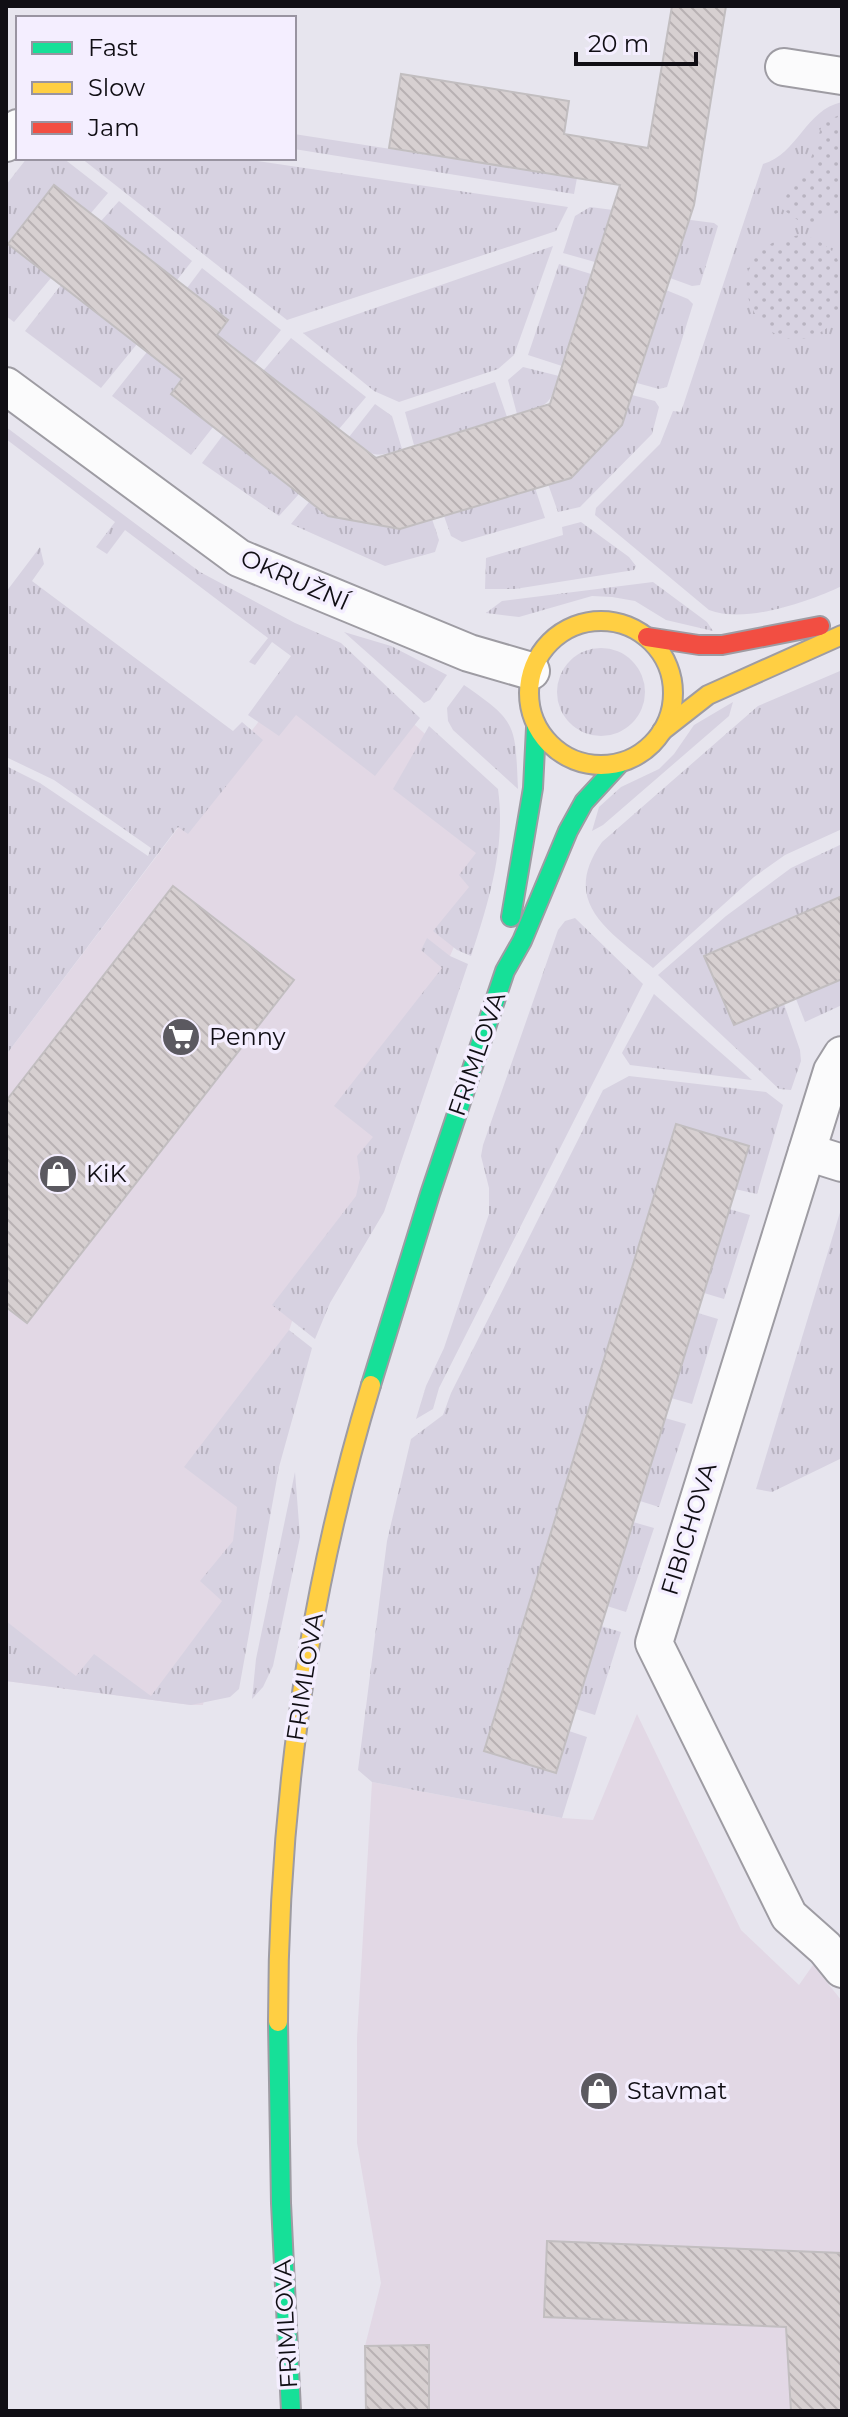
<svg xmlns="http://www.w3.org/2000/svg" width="848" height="2417" font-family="Montserrat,sans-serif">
<defs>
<pattern id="grass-tufts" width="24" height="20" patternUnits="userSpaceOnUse" patternTransform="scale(2)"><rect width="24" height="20" fill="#d7d2e1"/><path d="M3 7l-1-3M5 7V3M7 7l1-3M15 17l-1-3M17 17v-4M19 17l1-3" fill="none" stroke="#b8b3c0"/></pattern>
<pattern id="park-dots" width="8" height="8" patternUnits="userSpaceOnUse" patternTransform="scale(2)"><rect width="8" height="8" fill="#d7d2e1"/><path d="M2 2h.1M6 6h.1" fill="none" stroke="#b8b3c0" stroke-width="1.8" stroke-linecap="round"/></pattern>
<pattern id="building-back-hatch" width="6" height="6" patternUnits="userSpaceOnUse" patternTransform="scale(2)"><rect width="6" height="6" fill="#d7d0d1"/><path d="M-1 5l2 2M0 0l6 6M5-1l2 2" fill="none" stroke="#b8b1b3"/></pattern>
</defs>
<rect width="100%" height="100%" fill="#e7e5ee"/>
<g fill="#e2d8e5">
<polygon points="278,696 390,703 499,799 469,912 450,956 361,1200 297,1306 257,1429 203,1705 191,1705 6,1681 6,1055"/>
<polygon points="637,1714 741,1930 799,1985 813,1965 842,2001 842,2411 366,2411 365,2346 381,2283 357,2143 357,2038 372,1782 562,1818 593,1820"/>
</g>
<g fill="url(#grass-tufts)">
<path d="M842 102V586C808 602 745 624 709 610L595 515 596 508 660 444 673 411 681 412 763 164C798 154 805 110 842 102Z"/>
<polygon points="294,134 577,178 574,194 294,149"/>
<polygon points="27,158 63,158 108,193 91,213 54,185 9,244 51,278 14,322 6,316 6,185"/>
<polygon points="81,158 237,158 568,207 556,231 287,320"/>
<polygon points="119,201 192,261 177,280 101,221"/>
<polygon points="590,207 714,223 718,226 700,285 692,286 670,278 683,235 611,212 595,262 563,253 575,216"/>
<polygon points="553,246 514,355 498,369 399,402 374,391 303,333"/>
<polygon points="559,264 591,274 562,366 528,355"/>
<polygon points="202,268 281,330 254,364 217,335 228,320 187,288"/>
<polygon points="61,285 137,344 101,388 25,331"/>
<polygon points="666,290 688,299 693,304 667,387 659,389 637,383"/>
<polygon points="291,338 366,397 339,429 263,371"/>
<polygon points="147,352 182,379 171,394 213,427 191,455 112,396"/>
<path d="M523 367 559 376C549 408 548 404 517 414L508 380Z"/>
<polygon points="495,382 507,417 414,445 405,412"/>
<polygon points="632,395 655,401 659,407 652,434 580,507 558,512 548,484 571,477 622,425"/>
<path d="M375 404 392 416 402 449C371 459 374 456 349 437Z"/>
<polygon points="6,427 200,572 295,623 341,643 420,718 375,776 296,715 279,736 248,715 291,656 272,642 255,665 249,662 268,638 125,530 107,554 96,547 115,522 6,439"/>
<polygon points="223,435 299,494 279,516 202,463"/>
<polygon points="535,488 545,518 462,542 451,536 444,516"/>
<polygon points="309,502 328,516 400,529 432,519 439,540 435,552 385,566 291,524"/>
<polygon points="581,522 629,557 636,566 634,570 515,589 485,589 486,558 563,535 562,527"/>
<polygon points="40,547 44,564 32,581 233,731 242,722 263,740 188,834 178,827 6,1055 6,766 40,783 148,856 151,848 54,780 6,757 6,592"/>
<polygon points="653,582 707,622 713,631 666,620 635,601 612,597 592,596 519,617 486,613 502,601"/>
<polygon points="344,632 391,646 447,675 430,700 424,703"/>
<circle cx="601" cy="692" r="44"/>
<path d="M840 671 842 672V829L785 855 754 877 653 968C610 931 559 903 602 842L758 706Z"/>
<path d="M464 685C518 722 515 725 518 789L453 730 448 721 447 708Z"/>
<polygon points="733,702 729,716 603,825 592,831 599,807 621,787 659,769 674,754 694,725"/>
<path d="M429 726 498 789C506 847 489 901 471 956L457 950 433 931 469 887 459 875 476 853 393 789Z"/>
<polygon points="842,844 842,896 705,956 734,1025 784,1004 800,1050 801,1061 791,1090 779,1089 658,975 726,916 791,868"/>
<polygon points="575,918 643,984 439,1388 433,1409 416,1419 426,1386 444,1348 489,1214 489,1188 481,1156 483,1145 558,930 565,921"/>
<polygon points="427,938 450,956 468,964 384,1212 330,1303 315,1339 272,1305 356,1196 360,1178 357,1156 373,1137 334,1106 442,968 421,950"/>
<polygon points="842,979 842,1005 805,1022 796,999"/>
<polygon points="654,994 752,1080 630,1065 622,1053"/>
<polygon points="629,1076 766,1092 783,1105 757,1194 735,1189 748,1146 676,1124 484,1750 556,1773 569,1731 587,1737 562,1818 372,1782 358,1770 387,1541 411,1439 443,1415 451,1393 603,1090"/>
<polygon points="729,1209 750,1215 724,1299 704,1293"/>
<polygon points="841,1209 842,1458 772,1492 756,1489"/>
<polygon points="698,1313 718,1319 692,1404 671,1398"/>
<polygon points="289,1330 312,1348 279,1467 239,1689 230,1697 191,1705 6,1681 6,1621 76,1676 94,1654 151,1696 222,1601 200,1581 233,1541 237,1507 184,1467"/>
<polygon points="665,1418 686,1424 659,1507 640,1501"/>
<polygon points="295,1472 300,1537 273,1666 263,1687 252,1699 256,1659"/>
<polygon points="633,1522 654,1528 626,1612 607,1606"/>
<polygon points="601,1626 621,1632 595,1715 576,1709"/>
</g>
<g fill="url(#park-dots)">
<polygon points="842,114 842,211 818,222 805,225 782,209 782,202 811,158 823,122"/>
<path d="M803 235C848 249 842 272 842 314 768 399 691 244 803 235Z"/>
</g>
<g fill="url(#building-back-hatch)" stroke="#c2bec0" stroke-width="2">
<polygon points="672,6 726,6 694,205 622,425 571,478 400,529 328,516 171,394 182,379 8,244 54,185 228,320 217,335 376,458 550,404 620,185 389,148 401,74 569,101 564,134 648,148"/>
<polygon points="173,886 294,980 27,1323 6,1307 6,1101"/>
<polygon points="842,896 842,979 734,1025 704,956"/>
<polygon points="676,1124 749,1146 556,1773 484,1751"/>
<polygon points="547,2241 842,2253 842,2411 791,2411 786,2327 544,2317"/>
<polygon points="429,2345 429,2411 366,2411 365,2346"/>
</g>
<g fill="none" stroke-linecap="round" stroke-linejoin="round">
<defs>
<g id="street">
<polyline points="784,67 842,76"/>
<polyline points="6,143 18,128"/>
<polyline points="6,386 239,558 469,653 531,671"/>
<polyline points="842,1055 832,1071 654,1643 789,1916 825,1948 842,1969"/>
<polyline points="807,1152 842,1163"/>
</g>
<g id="fast">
<polyline points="511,917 533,788 536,728"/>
<polyline points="371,1385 430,1194 505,971 522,941 568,831 584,802 619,764"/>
<polyline points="278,2022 281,2203 291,2411"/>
</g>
<g id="slow">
<circle cx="601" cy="693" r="72"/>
<polyline points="662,731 708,695 842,635"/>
<path d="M278 2022C278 1805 308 1593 371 1385"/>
</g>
<polyline id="jam" points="647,637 699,645 722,645 820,626"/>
</defs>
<use href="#street" stroke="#9e9ca3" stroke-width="40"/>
<use href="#fast" stroke="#9e9ca3" stroke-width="22"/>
<use href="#slow" stroke="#9e9ca3" stroke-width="22"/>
<use href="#jam" stroke="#9e9ca3" stroke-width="22"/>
<use href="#street" stroke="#fbfbfc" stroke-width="36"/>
<use href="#fast" stroke="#16e098" stroke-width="18"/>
<use href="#slow" stroke="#ffcf43" stroke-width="18"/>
<use href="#jam" stroke="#f24e42" stroke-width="18"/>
</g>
<defs>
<symbol id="supermarket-disc" viewBox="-11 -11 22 22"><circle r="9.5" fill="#5b5960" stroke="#f4eeff"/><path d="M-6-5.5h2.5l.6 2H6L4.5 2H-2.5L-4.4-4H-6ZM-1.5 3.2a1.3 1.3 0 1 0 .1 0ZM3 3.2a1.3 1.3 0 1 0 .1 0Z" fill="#fff"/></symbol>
<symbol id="shop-disc" viewBox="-11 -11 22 22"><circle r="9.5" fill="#5b5960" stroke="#f4eeff"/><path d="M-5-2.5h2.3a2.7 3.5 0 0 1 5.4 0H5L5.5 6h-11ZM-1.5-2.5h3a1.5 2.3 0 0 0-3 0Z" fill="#fff"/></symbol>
</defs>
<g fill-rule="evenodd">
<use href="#supermarket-disc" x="159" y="1015" width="44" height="44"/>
<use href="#shop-disc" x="36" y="1152" width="44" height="44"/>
<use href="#shop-disc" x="577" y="2069" width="44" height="44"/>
</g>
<g text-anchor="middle" stroke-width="7" stroke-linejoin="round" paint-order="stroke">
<g font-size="24" fill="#100e14" stroke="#f4eeff">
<text transform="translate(295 580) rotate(24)" y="8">OKRUŽNÍ</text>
<text transform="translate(477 1054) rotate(-71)" y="8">FRIMLOVA</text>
<text transform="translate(689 1529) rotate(-73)" y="8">FIBICHOVA</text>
<text transform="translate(305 1677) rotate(-81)" y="8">FRIMLOVA</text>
<text transform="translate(286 2324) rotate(-93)" y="8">FRIMLOVA</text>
</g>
<g font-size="24" fill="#100e14" stroke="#f4eeff" text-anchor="start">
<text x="209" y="1045">Penny</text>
<text x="86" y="1182">KiK</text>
<text x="627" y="2099">Stavmat</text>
</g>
</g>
<rect width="848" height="2417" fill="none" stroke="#100e14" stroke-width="16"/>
<rect x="16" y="16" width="280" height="144" fill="#f4eeff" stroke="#9994a1" stroke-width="2"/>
<rect x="32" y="42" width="40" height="12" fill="#16e098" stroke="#9994a1" stroke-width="2"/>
<text x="88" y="56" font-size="24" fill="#100e14">Fast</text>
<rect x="32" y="82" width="40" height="12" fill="#ffcf43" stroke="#9994a1" stroke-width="2"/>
<text x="88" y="96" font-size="24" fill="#100e14">Slow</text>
<rect x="32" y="122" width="40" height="12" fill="#f24e42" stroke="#9994a1" stroke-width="2"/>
<text x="88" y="136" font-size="24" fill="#100e14">Jam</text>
<path d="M576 52v12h120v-12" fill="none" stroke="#100e14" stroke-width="4"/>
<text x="588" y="52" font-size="24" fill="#100e14" stroke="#f4eeff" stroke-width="6" paint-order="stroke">20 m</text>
</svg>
